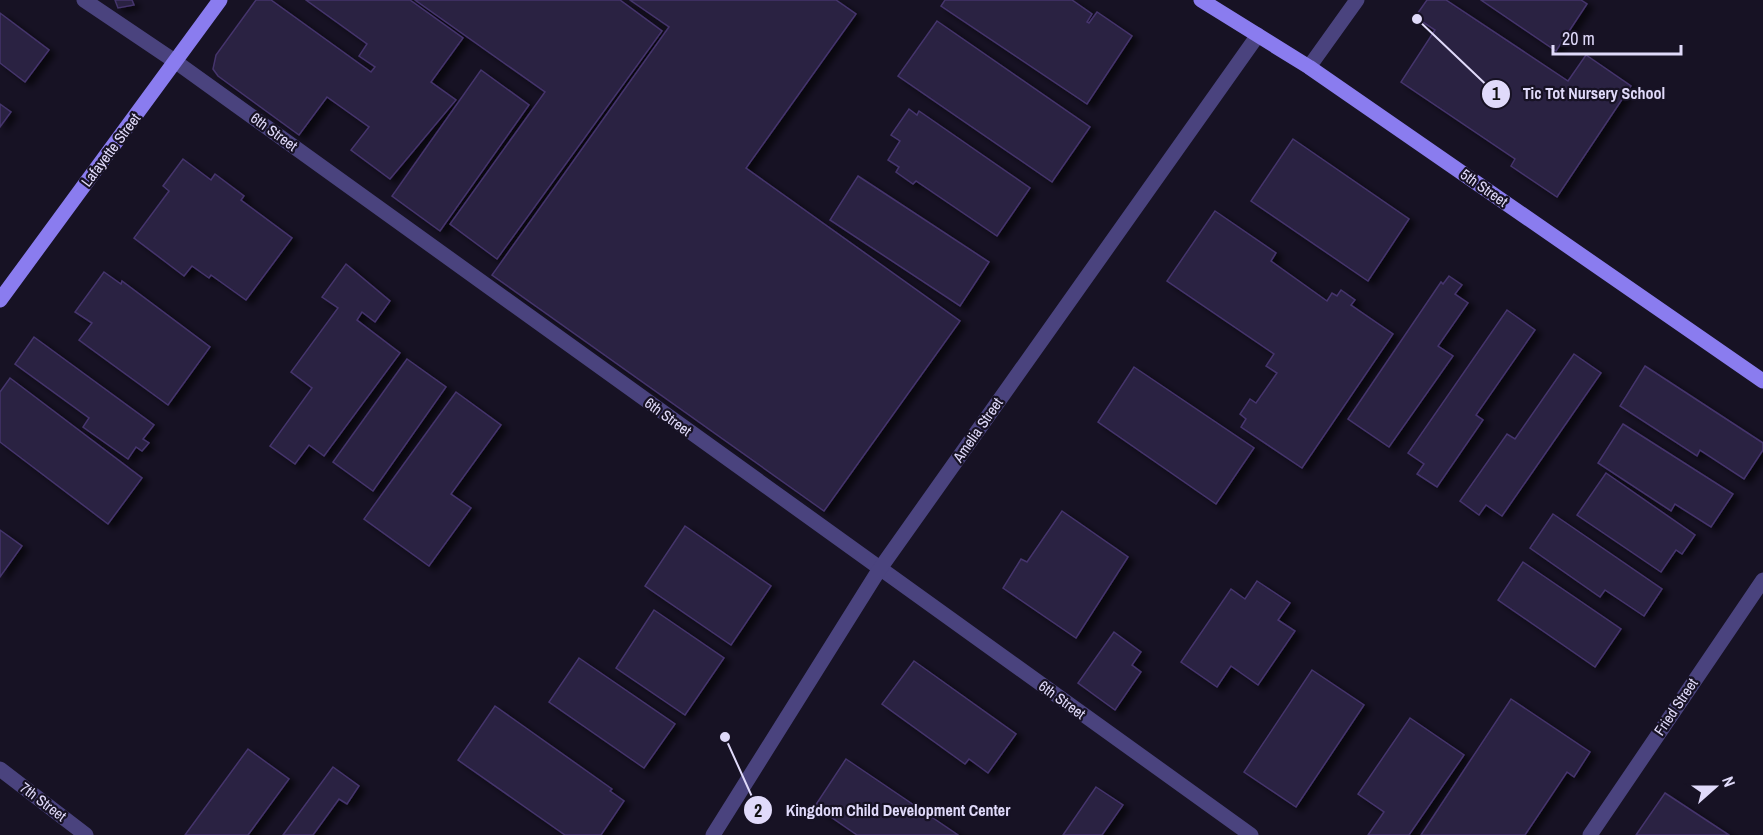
<svg xmlns="http://www.w3.org/2000/svg" width="1763" height="835" font-family="'Archivo Narrow',sans-serif">
<defs>
<filter id="shadow"><feDropShadow dx="6" dy="4" stdDeviation="3" flood-color="#0009"/></filter>
</defs>
<rect width="100%" height="100%" fill="#171224"/>
<g fill="#2a2043" stroke="#45356c" stroke-width="1.5" filter="url(#shadow)">
<polygon points="115,0 132,0 134,5 118,8"/>
<polygon points="256,0 271,0 371,72 375,67 359,56 367,44 306,0 410,0 463,38 431,82 456,100 390,179 351,150 369,127 327,97 299,135 218,76 213,69 216,55"/>
<polygon points="415,0 620,0 662,31 497,259 450,224 545,92"/>
<polygon points="630,0 836,0 856,14 746,168 960,321 824,511 492,275 669,27"/>
<polygon points="945,0 1072,0 1092,14 1087,22 1089,23 1097,12 1132,36 1087,104 941,6"/>
<polygon points="1427,0 1446,0 1568,81 1586,55 1631,86 1557,197 1511,166 1515,159 1401,82 1435,30 1415,17"/>
<polygon points="1481,0 1581,0 1587,4 1556,51"/>
<polygon points="0,13 49,50 25,82 0,63"/>
<polygon points="937,21 1090,127 1052,182 898,76"/>
<polygon points="481,70 529,105 440,231 392,196"/>
<polygon points="0,104 11,112 0,127"/>
<polygon points="909,109 917,115 919,111 1030,188 997,236 916,181 913,184 896,172 899,167 888,160 900,141 891,135"/>
<polygon points="1293,139 1409,219 1368,281 1251,201"/>
<polygon points="183,159 211,180 215,174 244,196 241,200 292,238 246,300 211,275 209,278 192,266 184,276 134,238 169,191 163,186"/>
<polygon points="858,176 989,262 960,306 830,220"/>
<polygon points="1215,211 1276,253 1271,261 1327,301 1332,293 1337,296 1341,290 1355,300 1351,305 1393,334 1302,468 1241,427 1246,419 1240,414 1250,399 1256,403 1277,373 1266,366 1274,354 1167,281"/>
<polygon points="346,264 390,301 375,322 362,312 357,320 400,353 324,456 309,445 295,464 270,446 312,388 291,372 338,308 322,297"/>
<polygon points="104,272 121,284 122,281 210,347 168,405 79,340 92,323 75,312"/>
<polygon points="1449,276 1462,285 1455,294 1468,303 1438,346 1453,356 1389,447 1348,419 1441,282 1443,284"/>
<polygon points="1507,310 1535,330 1476,415 1483,420 1437,487 1417,474 1424,464 1408,453"/>
<polygon points="34,337 154,425 143,439 149,443 142,451 136,447 128,459 83,427 89,418 15,364"/>
<polygon points="1574,354 1601,373 1502,516 1486,505 1479,515 1460,501 1507,434 1515,439"/>
<polygon points="407,359 446,387 373,491 333,462"/>
<polygon points="1645,366 1763,443 1763,450 1744,479 1700,450 1697,456 1620,406"/>
<polygon points="1134,367 1254,448 1216,504 1098,422"/>
<polygon points="10,378 142,478 108,524 0,442 0,392"/>
<polygon points="456,392 501,425 451,494 471,508 429,566 364,519"/>
<polygon points="1623,424 1733,494 1711,527 1675,504 1671,511 1598,463"/>
<polygon points="1606,473 1695,535 1682,554 1676,550 1661,572 1577,515"/>
<polygon points="1062,511 1128,557 1076,638 1003,588 1021,559 1027,562"/>
<polygon points="1553,514 1662,589 1644,616 1605,590 1600,597 1530,548"/>
<polygon points="685,526 771,586 731,645 645,586"/>
<polygon points="0,530 22,546 0,577"/>
<polygon points="1523,562 1621,629 1595,667 1498,600"/>
<polygon points="1257,581 1290,603 1278,620 1295,631 1258,685 1231,666 1217,687 1181,662 1231,589 1245,599"/>
<polygon points="654,610 724,658 685,715 616,668"/>
<polygon points="1114,632 1141,652 1132,665 1141,672 1115,710 1078,683"/>
<polygon points="579,658 675,724 644,768 549,702"/>
<polygon points="914,661 1016,734 988,773 969,759 965,764 882,704"/>
<polygon points="1312,670 1364,705 1296,807 1244,772"/>
<polygon points="1511,699 1590,752 1574,777 1567,772 1525,835 1421,835"/>
<polygon points="495,706 612,789 610,791 624,801 601,835 565,835 458,760"/>
<polygon points="1410,718 1464,755 1409,835 1368,835 1384,812 1358,794"/>
<polygon points="248,749 289,779 248,835 185,835"/>
<polygon points="846,759 958,835 857,835 815,806"/>
<polygon points="333,767 359,786 347,804 339,799 313,835 283,835"/>
<polygon points="1096,787 1123,805 1102,835 1063,835"/>
<polygon points="1665,793 1729,835 1636,835"/>
</g>
<g fill="none" stroke-linecap="round" stroke-linejoin="round">
<g stroke="#4a437e" stroke-width="15">
<polyline points="84,0 176,62 1251,835"/>
<polyline points="1309,67 1357,0"/>
<polyline points="0,769 86,835"/>
<polyline points="713,835 879,570 1258,35"/>
<polyline points="1590,835 1763,580"/>
</g>
<g stroke="#8a7cef" stroke-width="15">
<polyline points="1201,0 1309,67 1763,381"/>
<polyline points="0,300 220,0"/>
</g>
</g>
<g text-anchor="middle" stroke-width="4.5" stroke-linejoin="round" paint-order="stroke">
<g font-size="15" fill="#e0dafa" stroke="#171224">
<text transform="translate(274 132) rotate(36)" y="5">6th Street</text>
<text transform="translate(111 150) rotate(-53)" y="5">Lafayette Street</text>
<text transform="translate(1484 188) rotate(35)" y="5">5th Street</text>
<text transform="translate(668 417) rotate(36)" y="5">6th Street</text>
<text transform="translate(978 430) rotate(-55)" y="5">Amelia Street</text>
<text transform="translate(1062 700) rotate(36)" y="5">6th Street</text>
<text transform="translate(1676 707) rotate(-56)" y="5">Fried Street</text>
<text transform="translate(43 802) rotate(37)" y="5">7th Street</text>
</g>
</g>
<path fill="none" stroke="#e0dafa" stroke-width="2" d="M1417 19L1496 94M725 737L758 810"/>
<g fill="#e0dafa" stroke="#171224" stroke-width="2">
<circle cx="1417" cy="19" r="6"/>
<circle cx="725" cy="737" r="6"/>
<circle cx="1496" cy="94" r="15"/>
<circle cx="758" cy="810" r="15"/>
</g>
<g font-size="18" text-anchor="middle" font-weight="bold" fill="#111">
<text x="1496" y="100">1</text>
<text x="758" y="817">2</text>
</g>
<g font-size="16" text-anchor="middle" font-weight="bold" fill="#e0dafa" stroke="#171224" stroke-width="4.5" stroke-linejoin="round" paint-order="stroke">
<text x="1594" y="99">Tic Tot Nursery School</text>
<text x="898" y="816">Kingdom Child Development Center</text>
</g>
<g transform="translate(1715 787) rotate(69)" stroke="#171224" stroke-width="4.5" paint-order="stroke">
<path d="M0-4.5L10 22L0 15L-10 22Z" fill="#e0dafa"/>
<text y="-9" font-size="16" font-weight="bold" text-anchor="middle" fill="#e0dafa">N</text>
</g>
<path d="M1553 45v9h128v-9" fill="none" stroke="#e0dafa" stroke-width="3"/>
<text x="1562" y="45" font-size="18" fill="#e0dafa" stroke="#171224" stroke-width="4.5" paint-order="stroke">20 m</text>
</svg>
